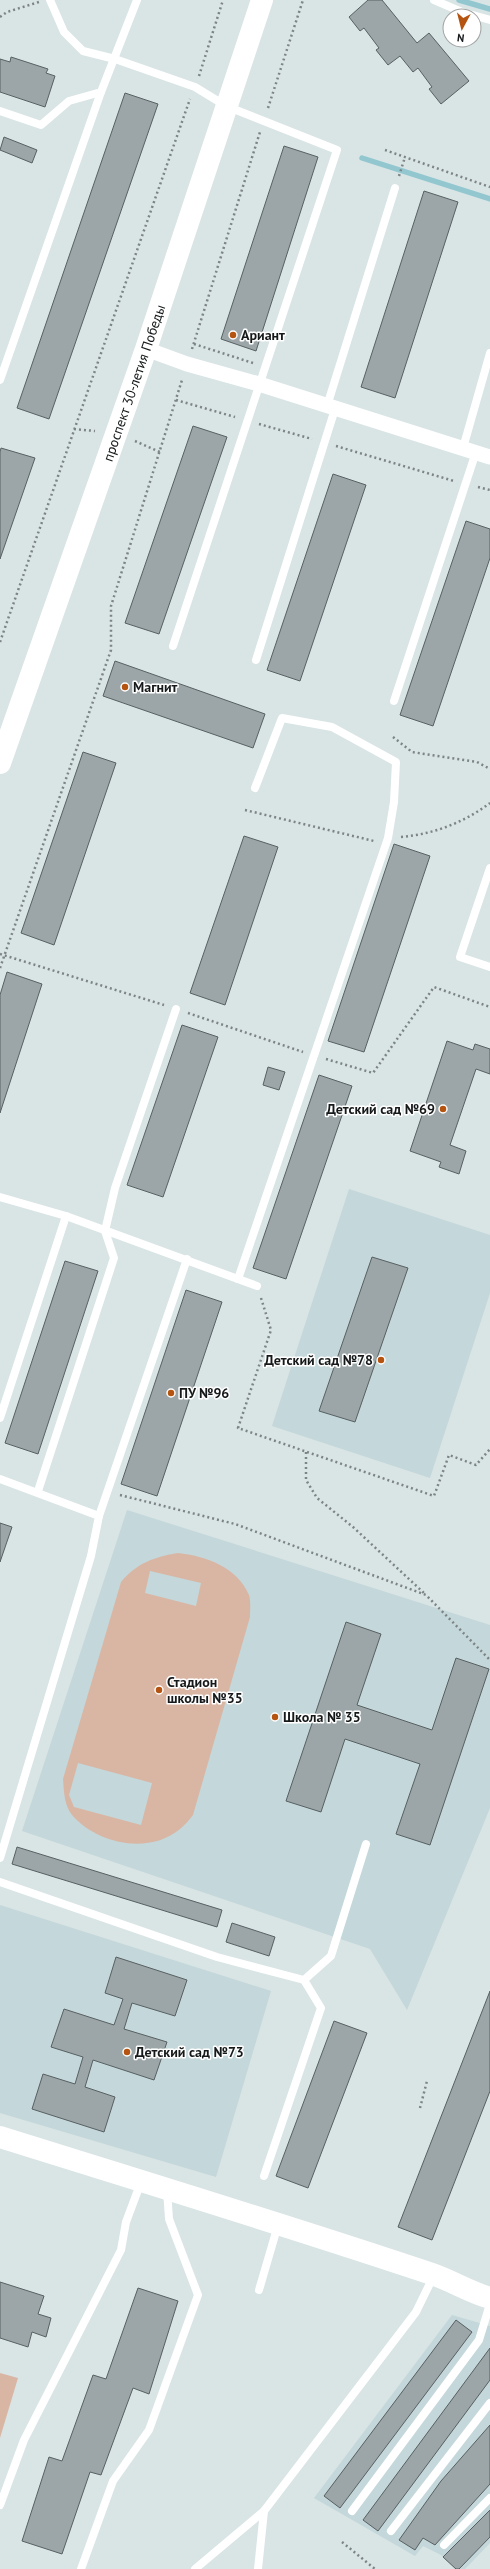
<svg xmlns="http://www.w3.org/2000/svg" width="490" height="2569" font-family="'PT Sans',sans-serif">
<rect width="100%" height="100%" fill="#d9e4e5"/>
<g fill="#c4d7da">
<polygon points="349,1189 490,1235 490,1293 430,1478 272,1426"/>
<polygon points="127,1510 490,1625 490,1808 407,2010 370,1949 22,1831"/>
<polygon points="0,1905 271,1991 216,2177 0,2113"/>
<polygon points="452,2315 490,2326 490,2543 465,2569 455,2569 441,2555 423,2546 415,2556 314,2498"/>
</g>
<g fill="#d9b6a4" fill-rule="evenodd">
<path d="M178 1553C206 1556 237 1567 249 1595 251 1601 250 1611 250 1617L193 1815C189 1820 185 1825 180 1829 149 1855 97 1844 72 1815 64 1805 64 1791 63 1779L121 1582C137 1563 154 1557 178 1553ZM150 1571 201 1583 196 1606 145 1593ZM78 1763 152 1783 141 1825 74 1807 69 1795Z"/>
<polygon points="0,2373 18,2378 0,2438"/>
</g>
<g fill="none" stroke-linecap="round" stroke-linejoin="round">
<g stroke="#92c7d0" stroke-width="5.5">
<polyline points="459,0 490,9"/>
<polyline points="362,158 490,199"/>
</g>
</g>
<g fill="#9ca6a8" stroke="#576062">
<polygon points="368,0 382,0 417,43 429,33 469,81 441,104 429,89 432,87 418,68 413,72 400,56 388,65 376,50 379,48 364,28 360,31 349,17"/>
<polygon points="11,57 48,69 46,73 55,76 45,107 0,92 0,59 10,62"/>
<polygon points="125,93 158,104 49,419 17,408"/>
<polygon points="4,137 37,150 32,163 0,150"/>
<polygon points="284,146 318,157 256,351 221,339"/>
<polygon points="424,191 458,202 395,398 361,387"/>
<polygon points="193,426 227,437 159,634 125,623"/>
<polygon points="1,448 35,458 0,559 0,452"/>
<polygon points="333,474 366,485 300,681 267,670"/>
<polygon points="466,521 490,529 490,558 433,726 400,715"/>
<polygon points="115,661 265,714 253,748 103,696"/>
<polygon points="83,752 116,763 54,945 21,933"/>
<polygon points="244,836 278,847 225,1005 190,993"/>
<polygon points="394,844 430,856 364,1052 328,1041"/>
<polygon points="7,972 42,984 0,1113 0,995"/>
<polygon points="182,1025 218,1037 163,1197 127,1185"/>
<polygon points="447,1041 473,1050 475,1044 490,1049 490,1074 476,1069 450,1145 466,1151 459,1174 439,1167 441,1162 410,1151"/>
<polygon points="268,1067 285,1072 279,1090 263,1085"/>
<polygon points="319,1075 352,1086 286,1279 253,1268"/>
<polygon points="372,1257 408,1268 355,1422 319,1411"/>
<polygon points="65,1261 98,1271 38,1454 5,1443"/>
<polygon points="186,1290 222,1302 157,1496 121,1484"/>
<polygon points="0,1523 12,1527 0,1562"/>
<polygon points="346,1622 381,1634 357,1705 432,1730 456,1658 489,1669 430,1845 396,1834 420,1764 345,1739 321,1812 286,1801"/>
<polygon points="17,1847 222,1910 217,1927 12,1864"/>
<polygon points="232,1923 275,1937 269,1956 226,1942"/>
<polygon points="116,1957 187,1980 175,2016 132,2003 124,2029 167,2042 154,2080 93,2060 85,2087 115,2097 104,2132 32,2109 43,2074 75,2084 83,2057 51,2047 64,2009 114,2025 123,1999 105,1993"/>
<polygon points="490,1991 490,2091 432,2240 398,2227"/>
<polygon points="334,2021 367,2033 308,2188 276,2176"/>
<polygon points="0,2282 44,2296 38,2314 51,2318 46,2337 32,2332 28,2347 0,2338"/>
<polygon points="138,2288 178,2301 149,2394 133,2388 101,2475 90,2472 62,2554 22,2541 49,2457 62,2461 93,2375 106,2379"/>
<polygon points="456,2320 472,2332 340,2508 324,2496"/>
<polygon points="490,2348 490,2380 378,2531 363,2520"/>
<polygon points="490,2425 490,2484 435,2545 423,2538 415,2550 399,2540 441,2481"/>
<polygon points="490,2510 490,2537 459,2569 456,2569 443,2557"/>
</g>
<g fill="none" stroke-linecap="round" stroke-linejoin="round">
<g stroke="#7d8485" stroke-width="2.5" stroke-dasharray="2 3" stroke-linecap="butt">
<polyline points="0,17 7,12 39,2"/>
<polyline points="199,76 223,0"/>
<polyline points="268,108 303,0"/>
<polyline points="385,150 490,187"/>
<polyline points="399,176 405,157"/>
<polyline points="194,344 253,363"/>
<polyline points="192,349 260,132"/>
<polyline points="176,400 235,417"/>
<polyline points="259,424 312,439"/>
<polyline points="74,429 95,431"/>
<polyline points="135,441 160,452"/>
<polyline points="336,446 454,481"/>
<polyline points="478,487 490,490"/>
<polyline points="0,642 190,99"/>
<polyline points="393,737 412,752 477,762 490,769"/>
<polyline points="245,810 374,841"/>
<path d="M401 837C434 834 463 823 490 803"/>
<polyline points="0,954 164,1005"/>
<polyline points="0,968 111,650 111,606 182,380"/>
<polyline points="188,1013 303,1052"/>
<polyline points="326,1059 373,1073 434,987 490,1007"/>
<polyline points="261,1298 271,1330 238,1428 434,1496 449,1455 476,1465 490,1449"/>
<polyline points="306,1452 306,1480 317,1498 353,1527 424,1593"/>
<polyline points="120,1495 235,1524 426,1595 490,1660"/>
<polyline points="420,2108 427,2081"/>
<polyline points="342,2542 375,2569"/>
</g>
<g stroke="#fff" stroke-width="8">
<polyline points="50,0 64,32 83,51 115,59 195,87 226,106 337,150 173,646"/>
<polyline points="434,0 462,12 490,20"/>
<polyline points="0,111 41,125 69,101 101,92 137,0"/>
<polyline points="0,380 101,92"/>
<polyline points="327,406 395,188"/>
<polyline points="463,448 490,353"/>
<polyline points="256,660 335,409"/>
<polyline points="394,701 476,452"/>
<polyline points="490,868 460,957 490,967"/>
<polyline points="0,1197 66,1216 257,1286"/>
<polyline points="238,1279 388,838 394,802 396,762 332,727 282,718 255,788"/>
<polyline points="0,1418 66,1216"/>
<polyline points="0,1479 99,1516 91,1556 0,1858"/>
<polyline points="38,1491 114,1258 105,1231 115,1188 176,1009"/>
<polyline points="99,1516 187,1259"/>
<polyline points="0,1882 217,1957 304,1980 331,1956 366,1844"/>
<polyline points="264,2176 321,2008 304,1980"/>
<polyline points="259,2290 278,2225"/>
<polyline points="0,2505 24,2440 121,2250 126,2222 141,2182"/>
<polyline points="352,2511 479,2340 490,2304"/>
<polyline points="391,2531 490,2403"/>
<polyline points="444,2545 490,2498"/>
<polyline points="81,2569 113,2481 149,2430 198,2295 169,2219 167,2190"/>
<polyline points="195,2569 264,2511 416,2312 434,2275"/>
<polyline points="258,2569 264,2511"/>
</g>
<polyline stroke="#fff" stroke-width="15" points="146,349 187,364 259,384 490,457"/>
<path stroke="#fff" stroke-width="22" d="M0 2137C144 2182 289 2226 432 2274 452 2281 470 2292 490 2298"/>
<polyline stroke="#fff" stroke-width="22" points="0,763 146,349 262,0"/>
</g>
<g fill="#b55411" stroke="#fff" stroke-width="1.5">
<circle cx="233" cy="335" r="4"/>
<circle cx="125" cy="687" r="4"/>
<circle cx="443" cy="1109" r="4"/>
<circle cx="381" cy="1360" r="4"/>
<circle cx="171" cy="1393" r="4"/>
<circle cx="159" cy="1690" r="4"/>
<circle cx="275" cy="1717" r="4"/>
<circle cx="127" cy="2052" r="4"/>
</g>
<g text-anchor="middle" stroke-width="3" stroke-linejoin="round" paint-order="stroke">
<g font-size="14" font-weight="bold" fill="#16191a" stroke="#fff" text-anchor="start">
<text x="241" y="340">Ариант</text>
<text x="133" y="692">Магнит</text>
<text x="435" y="1114" text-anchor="end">Детский сад №69</text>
<text x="373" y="1365" text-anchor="end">Детский сад №78</text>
<text x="179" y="1398">ПУ №96</text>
<text x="167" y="1687">Стадион<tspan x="167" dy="16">школы №35</tspan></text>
<text x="283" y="1722">Школа № 35</text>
<text x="135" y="2057">Детский сад №73</text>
</g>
<g font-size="14" fill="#16191a" stroke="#fff">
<text transform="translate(134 383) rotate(-71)" y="5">проспект 30-летия Победы</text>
</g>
</g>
<g transform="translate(462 28) rotate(187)"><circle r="19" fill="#ffffff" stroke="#a2a3a3"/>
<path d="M0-3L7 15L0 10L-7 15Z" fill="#b55411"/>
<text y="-6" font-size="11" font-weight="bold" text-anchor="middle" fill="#16191a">N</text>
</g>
</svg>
